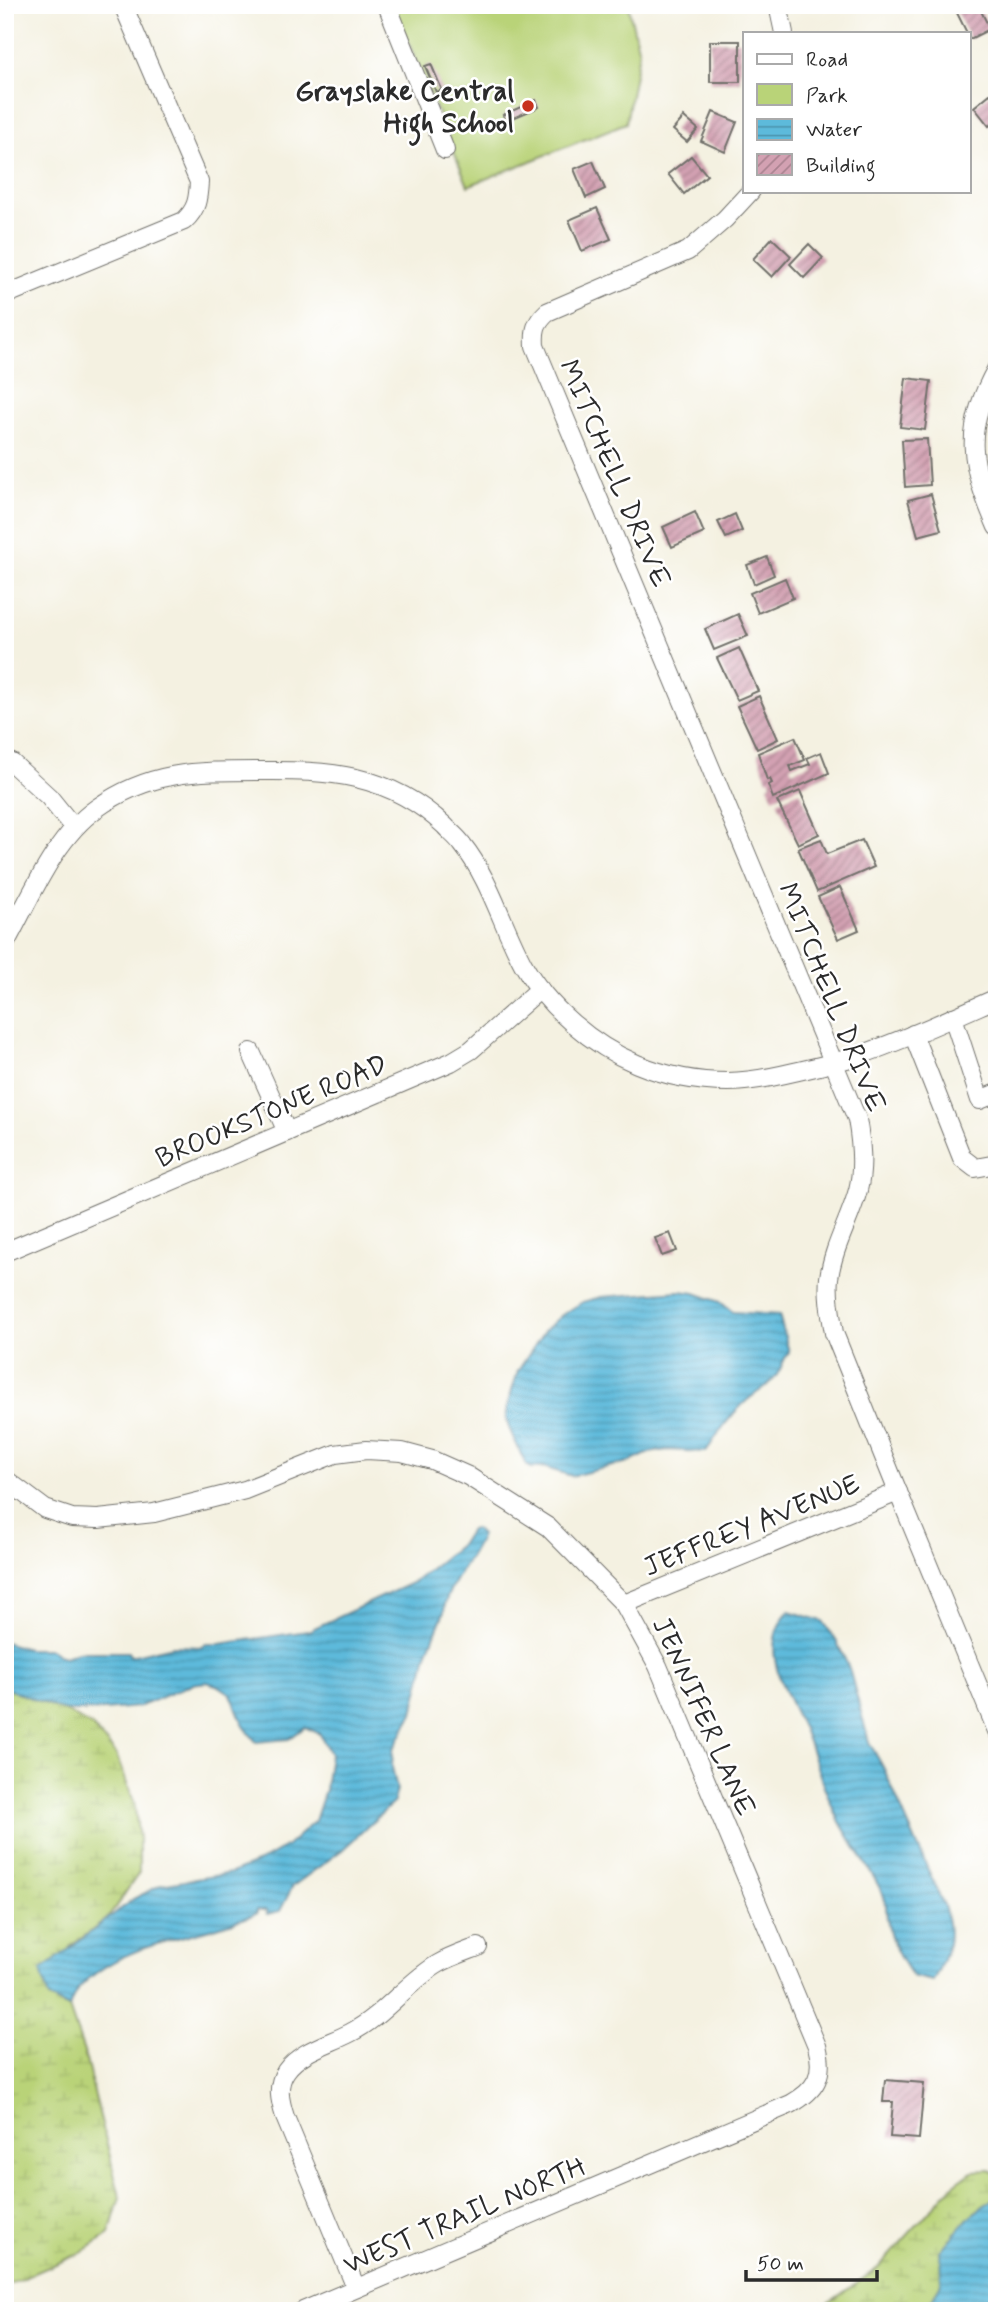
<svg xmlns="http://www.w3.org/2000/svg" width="1002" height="2316" font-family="Mynerve,sans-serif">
<defs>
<pattern id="wetland-marsh" width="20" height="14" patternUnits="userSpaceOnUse" patternTransform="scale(1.75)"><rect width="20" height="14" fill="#b9d378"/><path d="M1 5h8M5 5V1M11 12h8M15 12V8" fill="none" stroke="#9fb568"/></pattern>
<pattern id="water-rules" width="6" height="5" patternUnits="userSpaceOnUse" patternTransform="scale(1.75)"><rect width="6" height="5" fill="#5dbadb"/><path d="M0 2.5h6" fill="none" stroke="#4d97b2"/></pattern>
<pattern id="building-hatch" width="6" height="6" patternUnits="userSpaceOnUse" patternTransform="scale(1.75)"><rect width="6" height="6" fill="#d3a1b2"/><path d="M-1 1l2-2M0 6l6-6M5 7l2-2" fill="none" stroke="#ab8391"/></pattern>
</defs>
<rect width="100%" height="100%" fill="#fff"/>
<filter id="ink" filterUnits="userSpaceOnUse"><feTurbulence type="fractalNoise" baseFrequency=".0143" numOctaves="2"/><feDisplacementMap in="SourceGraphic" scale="14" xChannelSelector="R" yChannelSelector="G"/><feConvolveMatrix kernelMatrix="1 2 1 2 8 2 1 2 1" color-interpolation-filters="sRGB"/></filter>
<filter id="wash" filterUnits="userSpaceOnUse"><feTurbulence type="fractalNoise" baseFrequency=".00686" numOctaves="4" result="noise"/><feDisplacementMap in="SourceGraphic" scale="28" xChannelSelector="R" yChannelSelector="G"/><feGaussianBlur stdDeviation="1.57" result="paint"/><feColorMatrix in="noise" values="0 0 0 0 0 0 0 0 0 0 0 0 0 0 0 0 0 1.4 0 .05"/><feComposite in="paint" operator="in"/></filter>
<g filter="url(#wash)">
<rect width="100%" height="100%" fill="#f4f1e1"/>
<g fill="url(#wetland-marsh)" stroke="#727f52" stroke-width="2">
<polygon points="5,1688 65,1711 92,1726 116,1754 134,1802 139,1839 139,1873 107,1919 70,1947 49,1998 69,2008 84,2052 120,2197 109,2234 81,2253 5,2286"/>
<polygon points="991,2170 997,2175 997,2196 970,2216 941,2250 941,2283 926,2311 817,2311 878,2268 953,2185 972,2171"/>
</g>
<polygon fill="#b9d378" stroke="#727f52" stroke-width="2" points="393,5 628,5 639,52 626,123 468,186"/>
<g fill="url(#water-rules)" stroke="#447283" stroke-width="2">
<path d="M680 1291 695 1293 720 1302 733 1312 779 1315 789 1352C782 1360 782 1370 773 1380 764 1389 752 1395 743 1404 728 1418 717 1434 706 1452L667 1450 649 1453 632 1461 572 1476 543 1467 532 1468 526 1465 509 1428 506 1416 509 1400 518 1371 545 1330 562 1315 583 1302 601 1297Z"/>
<path d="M475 1529 481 1535C472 1559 445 1587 444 1612L427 1654 413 1713 393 1750 392 1767 397 1789 394 1802 342 1850 293 1886 280 1911 267 1914 266 1910H257V1913C199 1939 124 1939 78 1989 74 1994 71 2002 69 2008L49 1998 41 1971 133 1899 161 1885 231 1873 259 1862 287 1846 315 1821 325 1790 330 1754 320 1734 305 1727 289 1739 256 1742 244 1726 231 1694 219 1686 207 1682 192 1684 138 1707 92 1711H65L5 1688V1642L27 1649H50L58 1655 65 1657 78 1652H128L130 1656 173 1646 202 1647 206 1644H220L308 1631 414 1582 461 1544 470 1530Z"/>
<path d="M789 1611 823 1621 837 1642 849 1668 869 1742 883 1767 944 1906C954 1938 948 1952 933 1981L912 1976C899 1958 890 1941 887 1918 886 1911 887 1904 884 1897 871 1867 850 1843 836 1814 822 1787 815 1757 803 1729 786 1693 756 1646 789 1611Z"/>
<polygon points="997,2196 997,2311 926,2311 941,2283 940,2251 970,2216"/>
</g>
<g id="blocks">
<g fill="url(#building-hatch)">
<polygon points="953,5 978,5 990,29 970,39"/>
<rect x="710" y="41" width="30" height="41"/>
<polygon points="431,64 442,90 436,92 425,66"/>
<polygon points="990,94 997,103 997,120 989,126 974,107"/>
<polygon points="536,100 539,107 506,121 503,115"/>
<polygon points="713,112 737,122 725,152 701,141"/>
<polygon points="684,117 698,129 687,142 673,130"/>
<polygon points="691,156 707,175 684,194 668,174"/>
<polygon points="593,161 605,189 586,198 574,169"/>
<polygon points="597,208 611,239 582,251 569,220"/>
<polygon points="772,238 791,256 772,277 753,259"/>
<polygon points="809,244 823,258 804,278 790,264"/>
<polygon points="906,378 931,381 925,430 900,427"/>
<polygon points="927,439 930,485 905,487 902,440"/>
<polygon points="931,494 941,530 918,536 908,500"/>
<polygon points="695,512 704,533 672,547 663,527"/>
<polygon points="735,514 742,531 726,538 718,522"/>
<polygon points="767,557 774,575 754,584 747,565"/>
<polygon points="785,578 793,598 758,613 750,593"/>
<polygon points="738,614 748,636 714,650 705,629"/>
<polygon points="739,648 758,691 737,700 717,658"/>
<polygon points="759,696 778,739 757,749 737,706"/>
<polygon points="795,737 805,760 790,766 792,771 810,764 807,758 821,752 829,773 773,798 768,785 772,783 770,779 767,780 758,753"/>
<polygon points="800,791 819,834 798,844 777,801"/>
<polygon points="821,839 827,854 862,840 874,867 817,892 798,848"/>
<polygon points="840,887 859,930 838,939 818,897"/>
<polygon points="670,1233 677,1251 662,1256 655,1238"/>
<polygon points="885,2080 924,2083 919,2139 890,2137 893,2102 883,2102"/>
</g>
</g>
</g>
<g filter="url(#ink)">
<use href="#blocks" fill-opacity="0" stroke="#71706b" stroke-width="2"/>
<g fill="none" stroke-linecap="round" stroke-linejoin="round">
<defs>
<g id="minor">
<polyline points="387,5 445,150"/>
<polyline points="778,5 784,33"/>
<path d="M751 191 725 219 688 251 547 312C535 323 534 331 535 346L857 1119C861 1142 864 1167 858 1190 850 1220 833 1247 829 1278 827 1296 831 1315 834 1333L898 1492 997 1731"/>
<path d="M5 295 184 221C197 209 198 199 199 182L123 5"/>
<path d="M997 368C962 430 970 464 997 527"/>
<polyline points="5,760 12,763 49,797 74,828"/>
<path d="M5 944C30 899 54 838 97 808 149 771 196 771 256 771 329 770 389 773 445 826 450 832 457 837 462 844 490 879 502 925 523 964 546 1006 593 1046 637 1064 666 1076 697 1082 728 1082 750 1082 773 1077 794 1072 816 1067 839 1062 860 1055 907 1039 952 1018 997 998"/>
<polyline points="953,1017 980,1100 997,1093"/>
<polyline points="913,1034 962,1158 975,1168 997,1164"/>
<polyline points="251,1052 287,1132"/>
<polyline points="5,1252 451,1062 471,1050 540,989"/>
<path d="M5 1479 45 1509 72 1518 98 1519 154 1513 245 1490 335 1454 366 1450 402 1452 432 1460 468 1476 548 1527 624 1604 658 1666 817 2046C825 2075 816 2090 791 2104L303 2311"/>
<polyline points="624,1604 898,1492"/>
<path d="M356 2288 285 2117C280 2101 276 2086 286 2071 300 2051 329 2044 350 2033 384 2016 406 1983 438 1964 450 1957 465 1952 478 1947"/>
</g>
</defs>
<use href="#minor" stroke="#71706b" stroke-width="20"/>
<use href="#minor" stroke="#fff" stroke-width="18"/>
</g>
</g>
<circle fill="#c8321e" stroke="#fff" stroke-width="2.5" cx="528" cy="106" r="7"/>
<g text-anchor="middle" stroke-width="5" stroke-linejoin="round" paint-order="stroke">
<g font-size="28" font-weight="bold" fill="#2b2b2b" stroke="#fff" text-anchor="end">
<text x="514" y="100">Grayslake Central<tspan x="514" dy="32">High School</tspan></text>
</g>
<g font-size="28" fill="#2b2b2b" stroke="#fff">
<text transform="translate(616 473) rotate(67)" y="10">MITCHELL DRIVE</text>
<text transform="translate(833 997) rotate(68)" y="10">MITCHELL DRIVE</text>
<text transform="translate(271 1110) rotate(-23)" y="10">BROOKSTONE ROAD</text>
<text transform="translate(751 1524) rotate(-22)" y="10">JEFFREY AVENUE</text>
<text transform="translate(705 1716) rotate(66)" y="10">JENNIFER LANE</text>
<text transform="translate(464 2214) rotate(-23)" y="10">WEST TRAIL NORTH</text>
</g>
</g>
<rect width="1002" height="2316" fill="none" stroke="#fff" stroke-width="28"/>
<rect x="743" y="32" width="228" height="161" fill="#ffffff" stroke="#aaaaaa" stroke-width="2"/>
<rect x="757" y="54" width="35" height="10" fill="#ffffff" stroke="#aaaaaa" stroke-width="2"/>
<text x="806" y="66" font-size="21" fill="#2b2b2b">Road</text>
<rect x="757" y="84" width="35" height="21" fill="#b9d378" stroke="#aaaaaa" stroke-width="2"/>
<text x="806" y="102" font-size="21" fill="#2b2b2b">Park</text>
<rect x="757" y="119" width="35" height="21" fill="url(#water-rules)" stroke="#aaaaaa" stroke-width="2"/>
<text x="806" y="136" font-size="21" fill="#2b2b2b">Water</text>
<rect x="757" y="154" width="35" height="21" fill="url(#building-hatch)" stroke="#aaaaaa" stroke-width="2"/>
<text x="806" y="172" font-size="21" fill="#2b2b2b">Building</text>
<path d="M746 2270v10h131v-10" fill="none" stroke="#2b2b2b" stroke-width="3.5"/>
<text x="757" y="2270" font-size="21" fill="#2b2b2b" stroke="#ffffff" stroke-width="5" paint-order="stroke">50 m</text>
</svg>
